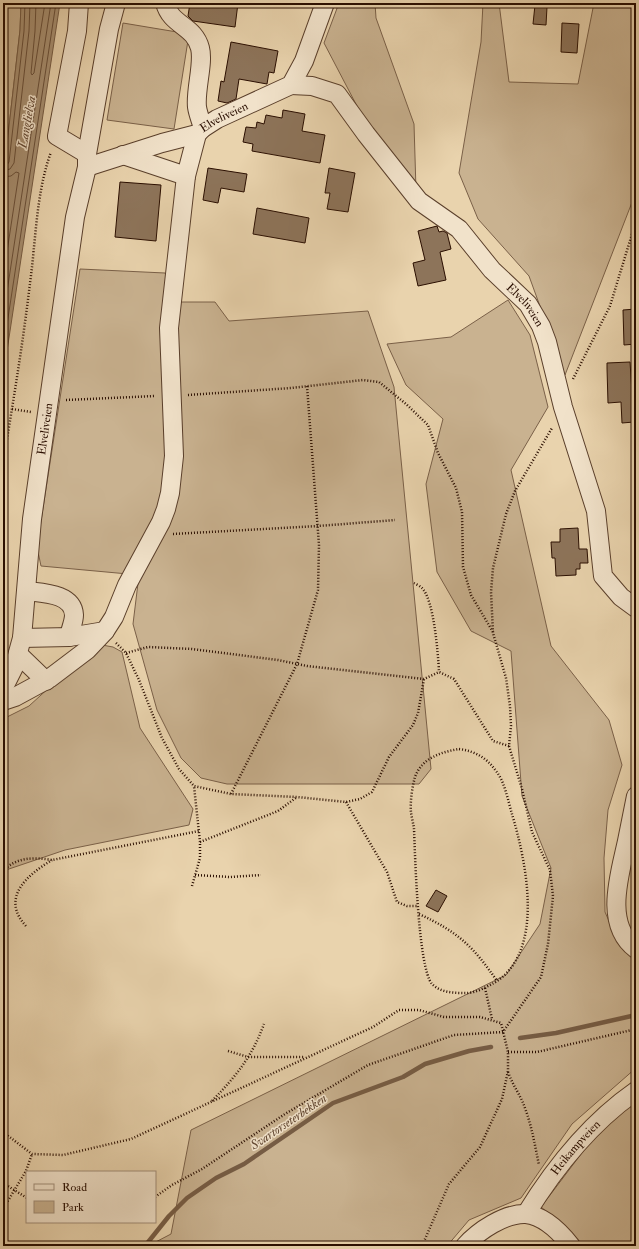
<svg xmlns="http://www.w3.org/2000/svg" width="639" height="1249" font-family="'IM FELL Double Pica',serif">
<rect width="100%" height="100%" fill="#e9d3ad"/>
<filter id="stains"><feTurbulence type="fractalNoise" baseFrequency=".005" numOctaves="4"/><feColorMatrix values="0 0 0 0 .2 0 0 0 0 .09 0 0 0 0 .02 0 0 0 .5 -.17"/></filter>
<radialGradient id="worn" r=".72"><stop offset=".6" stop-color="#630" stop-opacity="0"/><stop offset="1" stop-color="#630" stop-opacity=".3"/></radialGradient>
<g fill="#c9b290" stroke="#7a6048">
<polygon points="3,3 21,3 20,30 3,179"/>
<polygon points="339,3 375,3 376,18 414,124 416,190 369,129 324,43"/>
<polygon points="483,3 499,3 509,82 578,84 594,3 636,3 636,192 565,375 529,276 478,219 459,173 481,42"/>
<polygon points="123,23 189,34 174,129 107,120"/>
<polygon points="80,269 165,273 180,302 215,302 229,321 368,311 394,387 431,769 419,784 227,784 201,778 181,758 157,710 133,624 139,575 41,566 37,547"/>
<polygon points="508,300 530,335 548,407 511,470 551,646 609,720 622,765 608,810 604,858 605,912 619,944 636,957 636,1068 572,1124 521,1198 469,1220 447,1246 148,1246 171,1234 191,1130 506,975 540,924 551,868 522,796 511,651 471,631 437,572 426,484 443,419 406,385 387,344 451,337"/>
<polygon points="102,645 113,647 122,652 140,728 193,809 189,825 65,850 3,871 3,719 29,706 87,653"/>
<polygon points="636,1098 636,1246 575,1246 562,1224 541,1207 606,1121"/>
</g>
<polygon fill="#a89072" stroke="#765c44" points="21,3 60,3 3,377 3,179 20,30"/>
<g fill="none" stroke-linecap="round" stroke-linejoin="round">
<g stroke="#694f39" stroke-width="1">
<polyline points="36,3 35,31 31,73 32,75 34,73 45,3"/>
<polyline points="3,166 7,165 9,162 24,31 25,3"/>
<polyline points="3,171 10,169 14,163 29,31 30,3"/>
<polyline points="3,177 11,176 16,172 19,173 3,278"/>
<polyline points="3,318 51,3"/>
<polyline points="3,351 56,3"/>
</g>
<g stroke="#765c44" stroke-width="4.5">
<polyline points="520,1038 556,1033 636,1015"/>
<polyline points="145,1246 169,1216 187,1198 216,1178 244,1164 333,1103 403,1077 425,1064 469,1051 491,1047"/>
</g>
</g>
<g fill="#8d745a" stroke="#2a0e00">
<polygon points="190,3 238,3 235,27 193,21 188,16"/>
<polygon points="535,5 547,7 546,25 533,24"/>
<polygon points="562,23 579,24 577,53 561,52"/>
<polygon points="231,42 278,51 274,73 269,72 267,84 239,79 236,99 227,103 218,101 221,81 224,82"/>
<polygon points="283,110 305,114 302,131 325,135 320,163 252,151 253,144 243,142 246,127 256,128 257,122 264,124 266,115 282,118"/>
<polygon points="208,168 247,174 244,192 221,188 218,203 203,200"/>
<polygon points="329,168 355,173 348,212 327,209 330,193 325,193"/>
<polygon points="120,182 161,185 156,241 115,237"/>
<polygon points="257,208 309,218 305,243 253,234"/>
<polygon points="437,226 439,232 443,231 447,233 451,249 440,252 446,280 418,286 413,263 425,260 418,231"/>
<polygon points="636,309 636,344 624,345 623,310"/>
<polygon points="630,362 634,422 622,423 621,402 608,403 607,368 607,363"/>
<polygon points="578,528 579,549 587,549 588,563 580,563 580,569 576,569 576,575 556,576 555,558 552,558 551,542 560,542 560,529"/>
<polygon points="436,890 447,896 438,912 426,906"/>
</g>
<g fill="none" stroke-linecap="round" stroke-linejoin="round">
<defs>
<g id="minor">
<polyline points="79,3 77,31 57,136 87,154"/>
<path d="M165 3C171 26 194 25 200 48 204 63 195 90 197 107 198 114 201 121 203 128"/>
<path id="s1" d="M291 85 312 86 337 94 366 134 419 201 459 229 492 270 528 304 541 326 547 342 563 407 596 511 603 576 621 597 636 608"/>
<polyline points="123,155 186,176"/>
<path id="s2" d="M87 167 162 143 197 134 203 128 217 119 291 85 304 61 325 3"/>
<path d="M27 591C42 593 73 593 74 615 74 622 70 630 69 637"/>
<polyline points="22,638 69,637 105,631"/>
<polyline points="18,654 46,681"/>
<path id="s3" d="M3 689 14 667 22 638 32 519 75 217 87 167V154L109 29 116 3"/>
<polyline points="3,701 15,697 50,678 87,650 105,631 114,617 127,585 161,522 166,509 170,493 174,456 169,328 186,176 197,134"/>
<path d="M636 796C633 811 630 826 627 841 620 874 603 924 636 949"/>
<path id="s4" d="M526 1214C555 1167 590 1123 636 1091"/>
<path d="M465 1246C478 1231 505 1213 526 1214 545 1216 560 1232 571 1246"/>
</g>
</defs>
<use href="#minor" stroke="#5a3f2b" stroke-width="20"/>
<g stroke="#2a0e00" stroke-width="2.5" stroke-dasharray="1 2" stroke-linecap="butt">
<polyline points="573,379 610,306 636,221"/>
<polyline points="188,395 291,388 363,380 379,382 406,404 428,425 438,453 456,488 462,512 463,567 471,595 493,632"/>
<polyline points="66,400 155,396"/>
<polyline points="12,409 31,412"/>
<path d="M3 463C13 403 23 343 30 283 36 240 36 193 51 152"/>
<polyline points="173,534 318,526 395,520"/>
<path d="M414 583C416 584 420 586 422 588 434 600 438 653 439 672"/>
<polyline points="116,643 126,653 139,680 162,738 179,769 194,786 231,794 297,797 346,802 360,799 372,792 389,757 413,725 418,713 424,679"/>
<polyline points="126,653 148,647 192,649 278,660 307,666 424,679 439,672 454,679 493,741 509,746"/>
<path d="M459 749C475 751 487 758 496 771 505 782 508 801 512 814 526 861 546 952 494 983 486 987 476 993 466 993 455 993 441 993 432 984 418 968 415 854 414 828 413 823 412 818 411 813 410 802 412 788 415 777 422 758 441 752 459 749Z"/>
<polyline points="231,794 297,664 318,590 319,545 307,386"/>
<polyline points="346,802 387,872 397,902 407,906 418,906"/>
<polyline points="200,842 278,811 297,797"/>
<path d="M3 871C16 857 34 857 52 860L199 831"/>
<polyline points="195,875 230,877 261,875"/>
<polyline points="192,886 200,858 200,842 194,786"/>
<path d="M419 914C458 932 473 946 497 981"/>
<path d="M26 926C0 898 27 875 52 860"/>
<polyline points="485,988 492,1019"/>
<polyline points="228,1051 248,1057 304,1057"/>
<polyline points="508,1052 537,1052 636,1029"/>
<path d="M508 1072C513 1086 521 1096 525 1108 532 1127 535 1146 539 1165"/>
<path d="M212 1101C236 1076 252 1057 264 1024"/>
<polyline points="3,1132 32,1154 63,1155 131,1139 373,1027 399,1010 419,1010 444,1017 480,1017 501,1023 508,1052 508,1071 502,1099 480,1147 449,1184 422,1246"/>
<polyline points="3,1183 27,1198"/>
<polyline points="155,1197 172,1185 202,1169 285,1114 368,1065 454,1035 503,1032 541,977 548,944 553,896 550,870 532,832 522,789 509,746 511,726 510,706 506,678 493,633 491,592 493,568 506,514 515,491 552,428"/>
<polyline points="3,1209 26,1171 32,1154"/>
<polyline points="3,1243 4,1246"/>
</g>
<use href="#minor" stroke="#f1e2ca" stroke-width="18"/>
</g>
<g text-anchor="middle" stroke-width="3" stroke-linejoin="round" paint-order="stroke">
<g font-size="12" fill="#2a0e00" stroke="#f1e2ca">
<text dy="4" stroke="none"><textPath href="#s2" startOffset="147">Elveliveien</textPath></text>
<text dy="4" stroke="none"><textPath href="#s1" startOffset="332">Elveliveien</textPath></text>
<text dy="4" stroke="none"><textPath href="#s3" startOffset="265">Elveliveien</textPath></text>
<text dy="4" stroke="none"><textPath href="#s4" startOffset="83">Heikampveien</textPath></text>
</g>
<g font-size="13" font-style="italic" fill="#634833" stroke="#f1e2ca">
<text transform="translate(26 122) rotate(-80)" y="5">Langlielva</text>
<text transform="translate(288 1121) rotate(-34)" y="5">Svartorseterbekken</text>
</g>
</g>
<rect width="639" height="1249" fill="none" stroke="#e9d3ad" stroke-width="16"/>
<rect x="4" y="4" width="631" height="1241" fill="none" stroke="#2a0e00" stroke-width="2"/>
<rect x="8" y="8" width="623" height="1233" fill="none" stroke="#2a0e00"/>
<rect x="26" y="1171" width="130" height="52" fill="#f1e2ca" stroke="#a18d79"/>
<rect x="34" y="1184" width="20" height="6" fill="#f1e2ca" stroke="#a18d79"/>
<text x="62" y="1191" font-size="12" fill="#2a0e00">Road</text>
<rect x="34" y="1201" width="20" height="12" fill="#c9b290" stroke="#a18d79"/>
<text x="62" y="1211" font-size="12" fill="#2a0e00">Park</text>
<rect width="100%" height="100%" filter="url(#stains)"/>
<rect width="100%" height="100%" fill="url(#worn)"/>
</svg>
